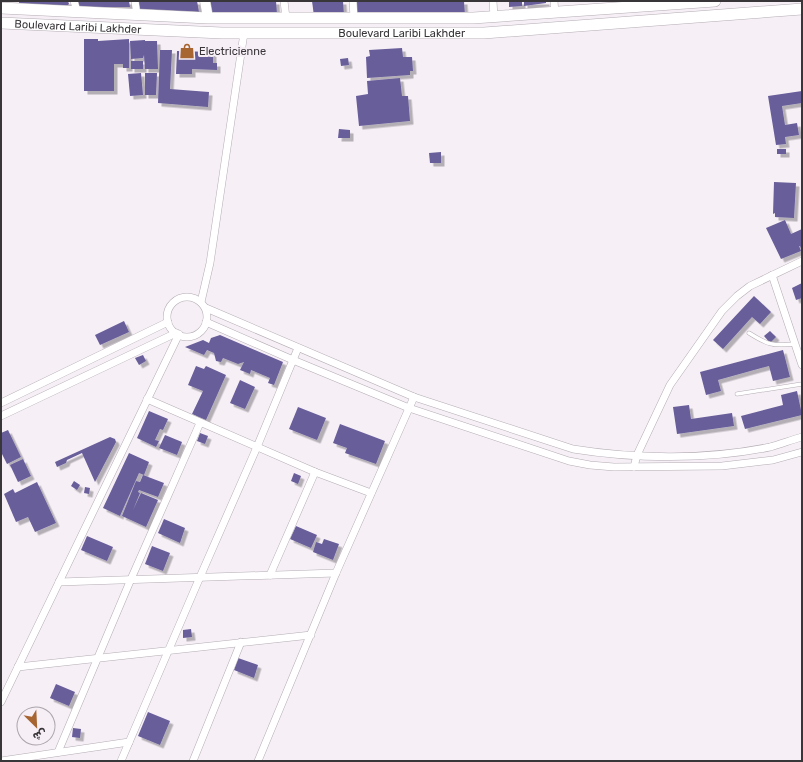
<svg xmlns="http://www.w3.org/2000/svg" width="803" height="762" font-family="Rubik,Vazirmatn,sans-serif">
<defs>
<filter id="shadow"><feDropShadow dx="3.5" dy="3.5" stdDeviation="0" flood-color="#0004"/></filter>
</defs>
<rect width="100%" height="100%" fill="#f6eff6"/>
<g fill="#685e9a" filter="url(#shadow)">
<polygon points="19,1 68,1 69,4 65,8 19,6"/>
<polygon points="78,1 129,1 130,7 79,7"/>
<polygon points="138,1 197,1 199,12 140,10"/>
<polygon points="208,1 276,1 277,14 209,15"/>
<polygon points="312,1 343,1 344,15 314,16"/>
<polygon points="355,1 464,1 465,16 355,16"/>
<polygon points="509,1 522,1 522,6 509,7"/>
<polygon points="524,1 546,1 546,3 524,6"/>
<polygon points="84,39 98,39 98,41 129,39 129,68 123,68 123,64 114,64 114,91 84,91"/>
<polygon points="145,40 145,41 157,41 158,69 145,69 144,55 143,58 131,59 130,41"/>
<polygon points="402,48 403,57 412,57 413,71 410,71 410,75 367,78 366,57 370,56 369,50"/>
<polygon points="160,50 172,50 170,89 209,92 208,107 158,103"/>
<polygon points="177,51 213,52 213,63 217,63 217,70 192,69 192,74 176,74"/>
<polygon points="348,58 349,65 341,66 340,59"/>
<rect x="131" y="61" width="12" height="8"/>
<polygon points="141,73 143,95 130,96 128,74"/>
<polygon points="145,73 157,73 156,95 145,95"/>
<polygon points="400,78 402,96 408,96 410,121 359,126 356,96 368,94 367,81"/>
<polygon points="802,91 802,103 782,106 785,125 797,123 799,135 785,137 786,144 776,145 768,96"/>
<polygon points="339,129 350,130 350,138 338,138"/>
<rect x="777" y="149" width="9" height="5"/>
<polygon points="441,152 441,163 430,163 429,153"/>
<polygon points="774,182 796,183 794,218 775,217 775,213 773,214"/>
<polygon points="785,220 791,234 802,229 802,251 800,246 799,246 801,251 781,259 766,228"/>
<polygon points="802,283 802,298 796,300 792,288"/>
<polygon points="754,296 771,312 760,324 752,317 723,349 713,340"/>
<polygon points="124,321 129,332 100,345 95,335"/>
<polygon points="770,331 776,337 770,343 764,336"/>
<polygon points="220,335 283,362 274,385 268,383 270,378 251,370 250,374 240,370 244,362 238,364 223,358 221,362 216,361 214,353 207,350 204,355 185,347 203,340 209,343 211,338"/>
<polygon points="783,350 790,377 773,381 769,366 718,380 721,391 706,395 700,372"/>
<polygon points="143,355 146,361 139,365 135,358"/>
<polygon points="196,366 204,369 206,366 226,375 206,420 192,414 203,391 188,385"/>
<polygon points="240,380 255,387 245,409 230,403"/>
<polygon points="797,391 802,415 745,429 741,416 783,405 781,395"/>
<polygon points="689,405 691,419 732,413 734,426 677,434 673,407"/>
<polygon points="298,407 326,418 317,440 289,429"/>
<polygon points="149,411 168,419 163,430 160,429 155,440 159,441 156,447 137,438"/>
<polygon points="340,424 385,441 376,464 345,453 347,448 333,443"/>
<polygon points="8,430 21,457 7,464 1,452 1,433"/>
<polygon points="200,433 208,436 205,444 197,441"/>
<polygon points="165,435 182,442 177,455 159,448"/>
<polygon points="110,437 115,439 116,442 95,482 82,453 67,460 66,463 57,467 55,462"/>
<polygon points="129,453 149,462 144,475 139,473 120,516 103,508"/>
<polygon points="23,459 31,476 18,482 10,465"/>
<polygon points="294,473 301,476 298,484 291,481"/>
<polygon points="143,475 164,483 158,497 139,490 138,492 140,493 133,510 141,493 158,500 146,527 122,516 136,481 140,482"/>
<polygon points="74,481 80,485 77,490 71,486"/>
<polygon points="37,482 56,523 35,532 28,517 16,522 4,494 13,489 15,493"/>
<polygon points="85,487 90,488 89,494 84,493"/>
<polygon points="164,519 185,528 180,543 158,533"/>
<polygon points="296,526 317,535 311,548 290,539"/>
<polygon points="87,536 113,547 107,561 81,550"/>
<polygon points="324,539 339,544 333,560 313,552 316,542 322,544"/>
<polygon points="152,546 170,553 163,571 145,564"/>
<polygon points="191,629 192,637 183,638 183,630"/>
<polygon points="238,658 258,665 254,678 234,670"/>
<polygon points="56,684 75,692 69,706 50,698"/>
<polygon points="148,712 170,721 160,745 138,736"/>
<polygon points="73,728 81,729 80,738 72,737"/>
</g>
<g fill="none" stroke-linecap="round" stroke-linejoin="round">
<defs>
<g id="lane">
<path d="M749 333C768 345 772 346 795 344"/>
<polyline points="737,394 802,384"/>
</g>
<g id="street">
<polyline points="74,1 77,11"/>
<polyline points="135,1 137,15"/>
<polyline points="284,1 286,18"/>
<polyline points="353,1 354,18"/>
<polyline points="493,1 494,17"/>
<polyline points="554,1 555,13"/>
<polyline points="772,275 802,365"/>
<circle cx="187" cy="317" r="20"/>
<polyline points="201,302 210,263 244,33"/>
<path d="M206 308 414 397 573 449C635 459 707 460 770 447 781 444 791 440 802 437"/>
<polyline points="206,322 293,360 409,408 569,461 590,465 614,467 722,466 773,460 802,452"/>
<polyline points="147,399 315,472 371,493"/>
<polyline points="1,403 168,322"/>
<polyline points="1,416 176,333"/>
<polyline points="634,467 637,455 670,385 722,311 737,296 750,286 802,261"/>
<polyline points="270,575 315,472"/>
<polyline points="59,582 336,573"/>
<polyline points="18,667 311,635"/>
<polyline points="1,702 179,334"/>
<polyline points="58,752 131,579 200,423"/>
<polyline points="1,761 129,742"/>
<polyline points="121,761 200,577 257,447 298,348"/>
<polyline points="193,761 241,642"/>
<polyline points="258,761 336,573 414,397"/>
</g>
<polyline id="secondary" points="205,1 208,18"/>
<g id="primary">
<polyline points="1,8 208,18 473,18 715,1"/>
<path id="s1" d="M1 23 222 33H484L802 9"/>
</g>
</defs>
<use href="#lane" stroke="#b4adb4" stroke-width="4.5"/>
<use href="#street" stroke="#b4adb4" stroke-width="8"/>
<use href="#secondary" stroke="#b4adb4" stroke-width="11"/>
<use href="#primary" stroke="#b4adb4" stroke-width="12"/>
<use href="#lane" stroke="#fff" stroke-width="3.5"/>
<use href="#street" stroke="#fff" stroke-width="7"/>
<use href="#secondary" stroke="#fff" stroke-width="10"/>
<use href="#primary" stroke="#fff" stroke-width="11"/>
</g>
<defs>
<symbol id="shop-bare" viewBox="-9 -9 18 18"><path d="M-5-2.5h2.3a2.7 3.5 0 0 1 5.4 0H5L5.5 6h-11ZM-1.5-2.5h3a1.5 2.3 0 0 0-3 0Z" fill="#a76531" stroke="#f6eff6" stroke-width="2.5" paint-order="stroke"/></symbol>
</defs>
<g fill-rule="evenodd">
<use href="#shop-bare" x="176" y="40" width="22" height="22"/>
</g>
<g text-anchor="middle" stroke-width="4" stroke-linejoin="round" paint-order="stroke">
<g font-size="11" fill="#393639" stroke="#f6eff6">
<text dy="4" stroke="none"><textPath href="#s1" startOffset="77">Boulevard Laribi Lakhder</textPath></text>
<text dy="4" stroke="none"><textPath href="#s1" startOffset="401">Boulevard Laribi Lakhder</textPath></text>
</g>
<g font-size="11" fill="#393639" stroke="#f6eff6" text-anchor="start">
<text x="199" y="55">Electricienne</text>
</g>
</g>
<rect width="803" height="762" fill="none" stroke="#393639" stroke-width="4"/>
<g transform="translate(36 726) rotate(156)"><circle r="19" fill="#f6eff6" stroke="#aaa5aa"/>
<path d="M0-3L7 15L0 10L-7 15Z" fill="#a76531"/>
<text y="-6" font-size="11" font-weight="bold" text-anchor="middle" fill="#393639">ش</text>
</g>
</svg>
